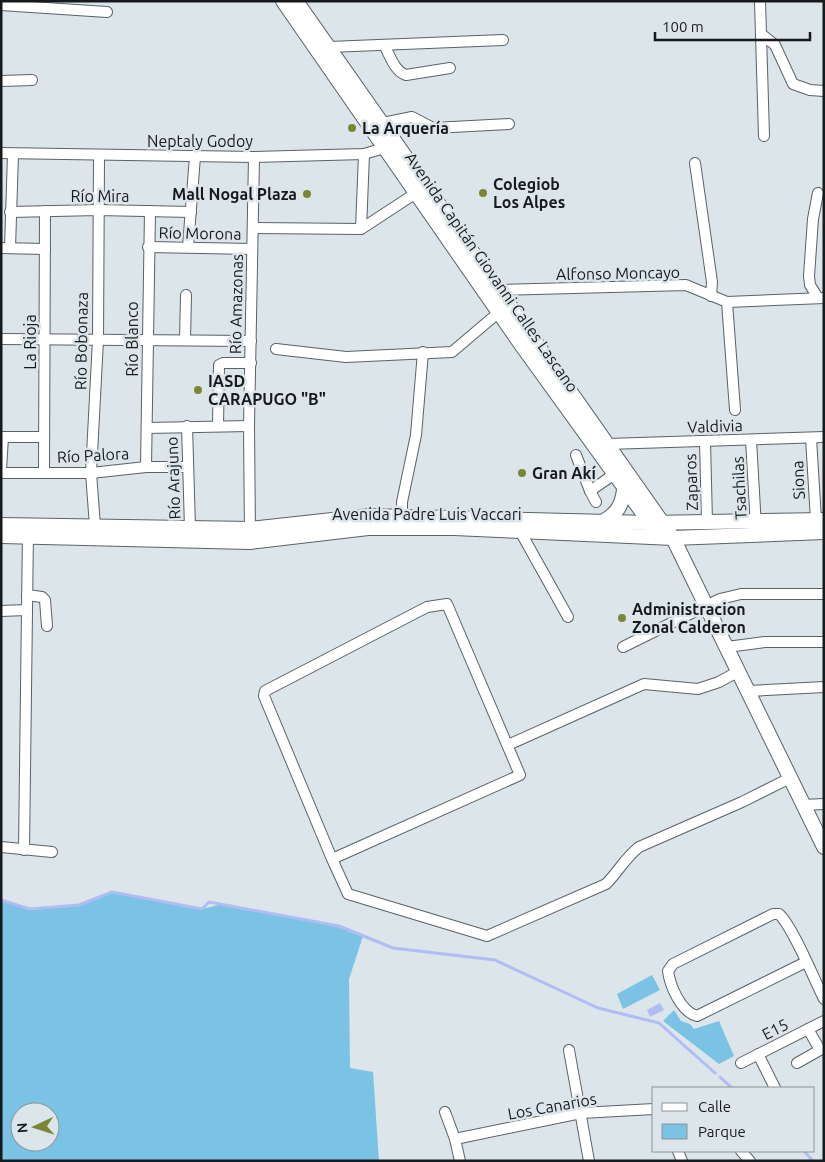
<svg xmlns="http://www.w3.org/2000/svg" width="825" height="1162" font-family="Ubuntu,sans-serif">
<rect width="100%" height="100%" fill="#dbe5ea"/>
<g fill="#7ac3e5" fill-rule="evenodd">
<path d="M112 892 202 909 223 904 339 926 363 936 349 979 350 1068 373 1072 379 1161H1V900L30 909 79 905ZM20 1112H50V1142H20Z"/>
<polygon points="652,975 660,990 623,1009 617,994"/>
<polygon points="674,1010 681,1021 690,1024 694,1029 719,1021 734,1056 719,1064 663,1021"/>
</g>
<polygon fill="#afbdf3" points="660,1003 664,1010 650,1017 647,1010"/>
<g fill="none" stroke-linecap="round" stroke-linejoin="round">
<g stroke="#afbdf3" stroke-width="3">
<polyline points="1,900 30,909 79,905 112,892 202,909 209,902 339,926 393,948 495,960 598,1008 659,1023 715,1073"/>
<polyline points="720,1077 732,1088"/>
<polyline points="804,1151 813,1161"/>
</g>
<defs>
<g id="minor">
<polyline points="760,1 764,136"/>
<polyline points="1,5 107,12"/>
<polyline points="761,34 775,45 793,84 810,90 824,91"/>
<path d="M384 45C390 55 394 71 406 75L450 68"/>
<polyline points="329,47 503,40"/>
<polyline points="1,81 32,80"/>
<polyline points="383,123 412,117 433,128 509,124"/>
<polyline points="1,153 254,157 364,154 391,146"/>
<polyline points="695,163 712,282 711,296"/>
<polyline points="818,193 813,219 809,276 810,285 818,298"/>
<polyline points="10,212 98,210 191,212"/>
<polyline points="253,228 361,229 364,154"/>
<polyline points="361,229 416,193"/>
<polyline points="148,247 252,249"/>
<polyline points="188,247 195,156"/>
<polyline points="1,248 45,249"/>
<polyline points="10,248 13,154"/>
<polyline points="500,290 686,285 727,302 824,298"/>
<polyline points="727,302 735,410"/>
<polyline points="1,339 251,341"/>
<polyline points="185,340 186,295"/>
<polyline points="276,349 346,357 452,352 498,313"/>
<polyline points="187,426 190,528"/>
<polyline points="218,426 219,365 223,363 251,363"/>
<polyline points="147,428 249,426"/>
<polyline points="1,437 44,437"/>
<polyline points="811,438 816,520"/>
<polyline points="751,440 756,527"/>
<polyline points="705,441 707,522"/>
<polyline points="607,444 824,437"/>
<polyline points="576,455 590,491 613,475"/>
<polyline points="146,467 150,211"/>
<polyline points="1,470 3,437"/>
<polyline points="44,472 45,211"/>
<polyline points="1,473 91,473 146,467 187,467"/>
<polyline points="590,491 596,502"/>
<polyline points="402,517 402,502 416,435 423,352"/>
<polyline points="95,526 91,473 98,340 99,156"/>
<polyline points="520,531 568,617"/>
<polyline points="250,536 249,426 254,157"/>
<polyline points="27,595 42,597 45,600 47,626"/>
<polyline points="1,611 26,610"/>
<polyline points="623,647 720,599 741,594 824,594"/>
<polyline points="727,647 765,642 824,642"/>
<polyline points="748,691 824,687"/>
<polyline points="508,745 644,684 698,689 719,682 739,671"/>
<polyline points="803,805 824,804"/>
<polyline points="1,847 52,852"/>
<polyline points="24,850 28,531"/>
<path d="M332 859 264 696 265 691 427 607 447 604 520 775 332 859 348 894 487 936 606 884C618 872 625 858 639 847L742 802 790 778"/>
<path d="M806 962 697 1016C681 1012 670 986 668 971L673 964 773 914H779C793 927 814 979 824 999"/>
<polyline points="569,1050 589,1161"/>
<polyline points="758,1054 775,1088"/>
<polyline points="741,1063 824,1021"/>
<polyline points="797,1063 820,1050 808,1029"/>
<polyline points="445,1112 455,1139 460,1161"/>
<polyline points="455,1139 581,1113 654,1109"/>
<polyline points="678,1151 682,1161"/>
<polyline points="741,1151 750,1161"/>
</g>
<g id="major">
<polyline points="283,1 520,343 653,527"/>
<polyline points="296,1 673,538 824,847"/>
<path d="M602 522C616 515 622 506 624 490"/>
<polyline points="1,525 250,529 369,516 649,523 824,520"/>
<polyline points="1,536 250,542 368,528 454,528 673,538 824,532"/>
</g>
</defs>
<use href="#minor" stroke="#596266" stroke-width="12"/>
<use href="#major" stroke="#596266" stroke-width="16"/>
<use href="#minor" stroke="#fff" stroke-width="10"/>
<use href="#major" stroke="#fff" stroke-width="14"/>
</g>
<g fill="#7a8633" stroke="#dbe5ea" stroke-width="2">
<circle cx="352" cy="128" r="5"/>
<circle cx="483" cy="193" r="5"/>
<circle cx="307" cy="194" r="5"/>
<circle cx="198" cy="390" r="5"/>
<circle cx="522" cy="473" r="5"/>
<circle cx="622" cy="618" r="5"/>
</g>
<g text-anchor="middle" stroke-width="5" stroke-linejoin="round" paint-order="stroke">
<g font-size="16" font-weight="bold" fill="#171a1c" stroke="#dbe5ea" text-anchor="start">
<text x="362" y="134">La Arquería</text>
<text x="493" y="190">Colegiob<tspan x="493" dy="18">Los Alpes</tspan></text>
<text x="297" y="200" text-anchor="end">Mall Nogal Plaza</text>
<text x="208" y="387">IASD<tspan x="208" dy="18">CARAPUGO "B"</tspan></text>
<text x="532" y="479">Gran Akí</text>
<text x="632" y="615">Administracion<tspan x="632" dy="18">Zonal Calderon</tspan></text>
</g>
<g font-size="16" fill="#171a1c" stroke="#dbe5ea">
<text x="200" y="147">Neptaly Godoy</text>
<text x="100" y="202">Río Mira</text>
<text transform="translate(200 233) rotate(1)" y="6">Río Morona</text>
<text transform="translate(492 272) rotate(55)" y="6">Avenida Capitán Giovanni Calles Lascano</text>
<text transform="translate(618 273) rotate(-1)" y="6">Alfonso Moncayo</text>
<text transform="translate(236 304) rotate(-89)" y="6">Río Amazonas</text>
<text transform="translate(132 339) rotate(-90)" y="6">Río Blanco</text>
<text transform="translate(81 341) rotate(-89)" y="6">Río Bobonaza</text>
<text transform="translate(30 342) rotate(-90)" y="6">La Rioja</text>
<text transform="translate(715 426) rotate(-2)" y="6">Valdivia</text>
<text transform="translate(93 455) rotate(-3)" y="6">Río Palora</text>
<text transform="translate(173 478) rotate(-92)" y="6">Río Arajuno</text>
<text transform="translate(798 480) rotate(-93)" y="6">Siona</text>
<text transform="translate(691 482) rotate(-92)" y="6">Zaparos</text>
<text transform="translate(739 488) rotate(-93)" y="6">Tsachilas</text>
<text x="427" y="520">Avenida Padre Luis Vaccari</text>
<text transform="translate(775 1029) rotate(-27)" y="6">E15</text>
<text transform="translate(552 1106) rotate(-10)" y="6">Los Canarios</text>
</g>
</g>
<rect width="825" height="1162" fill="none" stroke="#171a1c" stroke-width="5"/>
<rect x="652" y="1087" width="162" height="65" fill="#dbe5ea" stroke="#8d9498"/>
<rect x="662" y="1103" width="25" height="8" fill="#ffffff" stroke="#8d9498"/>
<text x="698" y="1112" font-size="15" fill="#171a1c">Calle</text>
<rect x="662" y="1124" width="25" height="15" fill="#7ac3e5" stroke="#8d9498"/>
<text x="698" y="1137" font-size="15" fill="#171a1c">Parque</text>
<g transform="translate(35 1127) rotate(266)"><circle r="24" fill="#dbe5ea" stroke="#8d9498"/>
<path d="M0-4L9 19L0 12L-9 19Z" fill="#7a8633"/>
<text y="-8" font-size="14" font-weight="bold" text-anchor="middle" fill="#171a1c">N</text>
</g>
<path d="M655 32v8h155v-8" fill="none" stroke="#171a1c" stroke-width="2.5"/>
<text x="662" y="32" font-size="15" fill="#171a1c" stroke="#dbe5ea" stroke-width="4" paint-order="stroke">100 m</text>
</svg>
